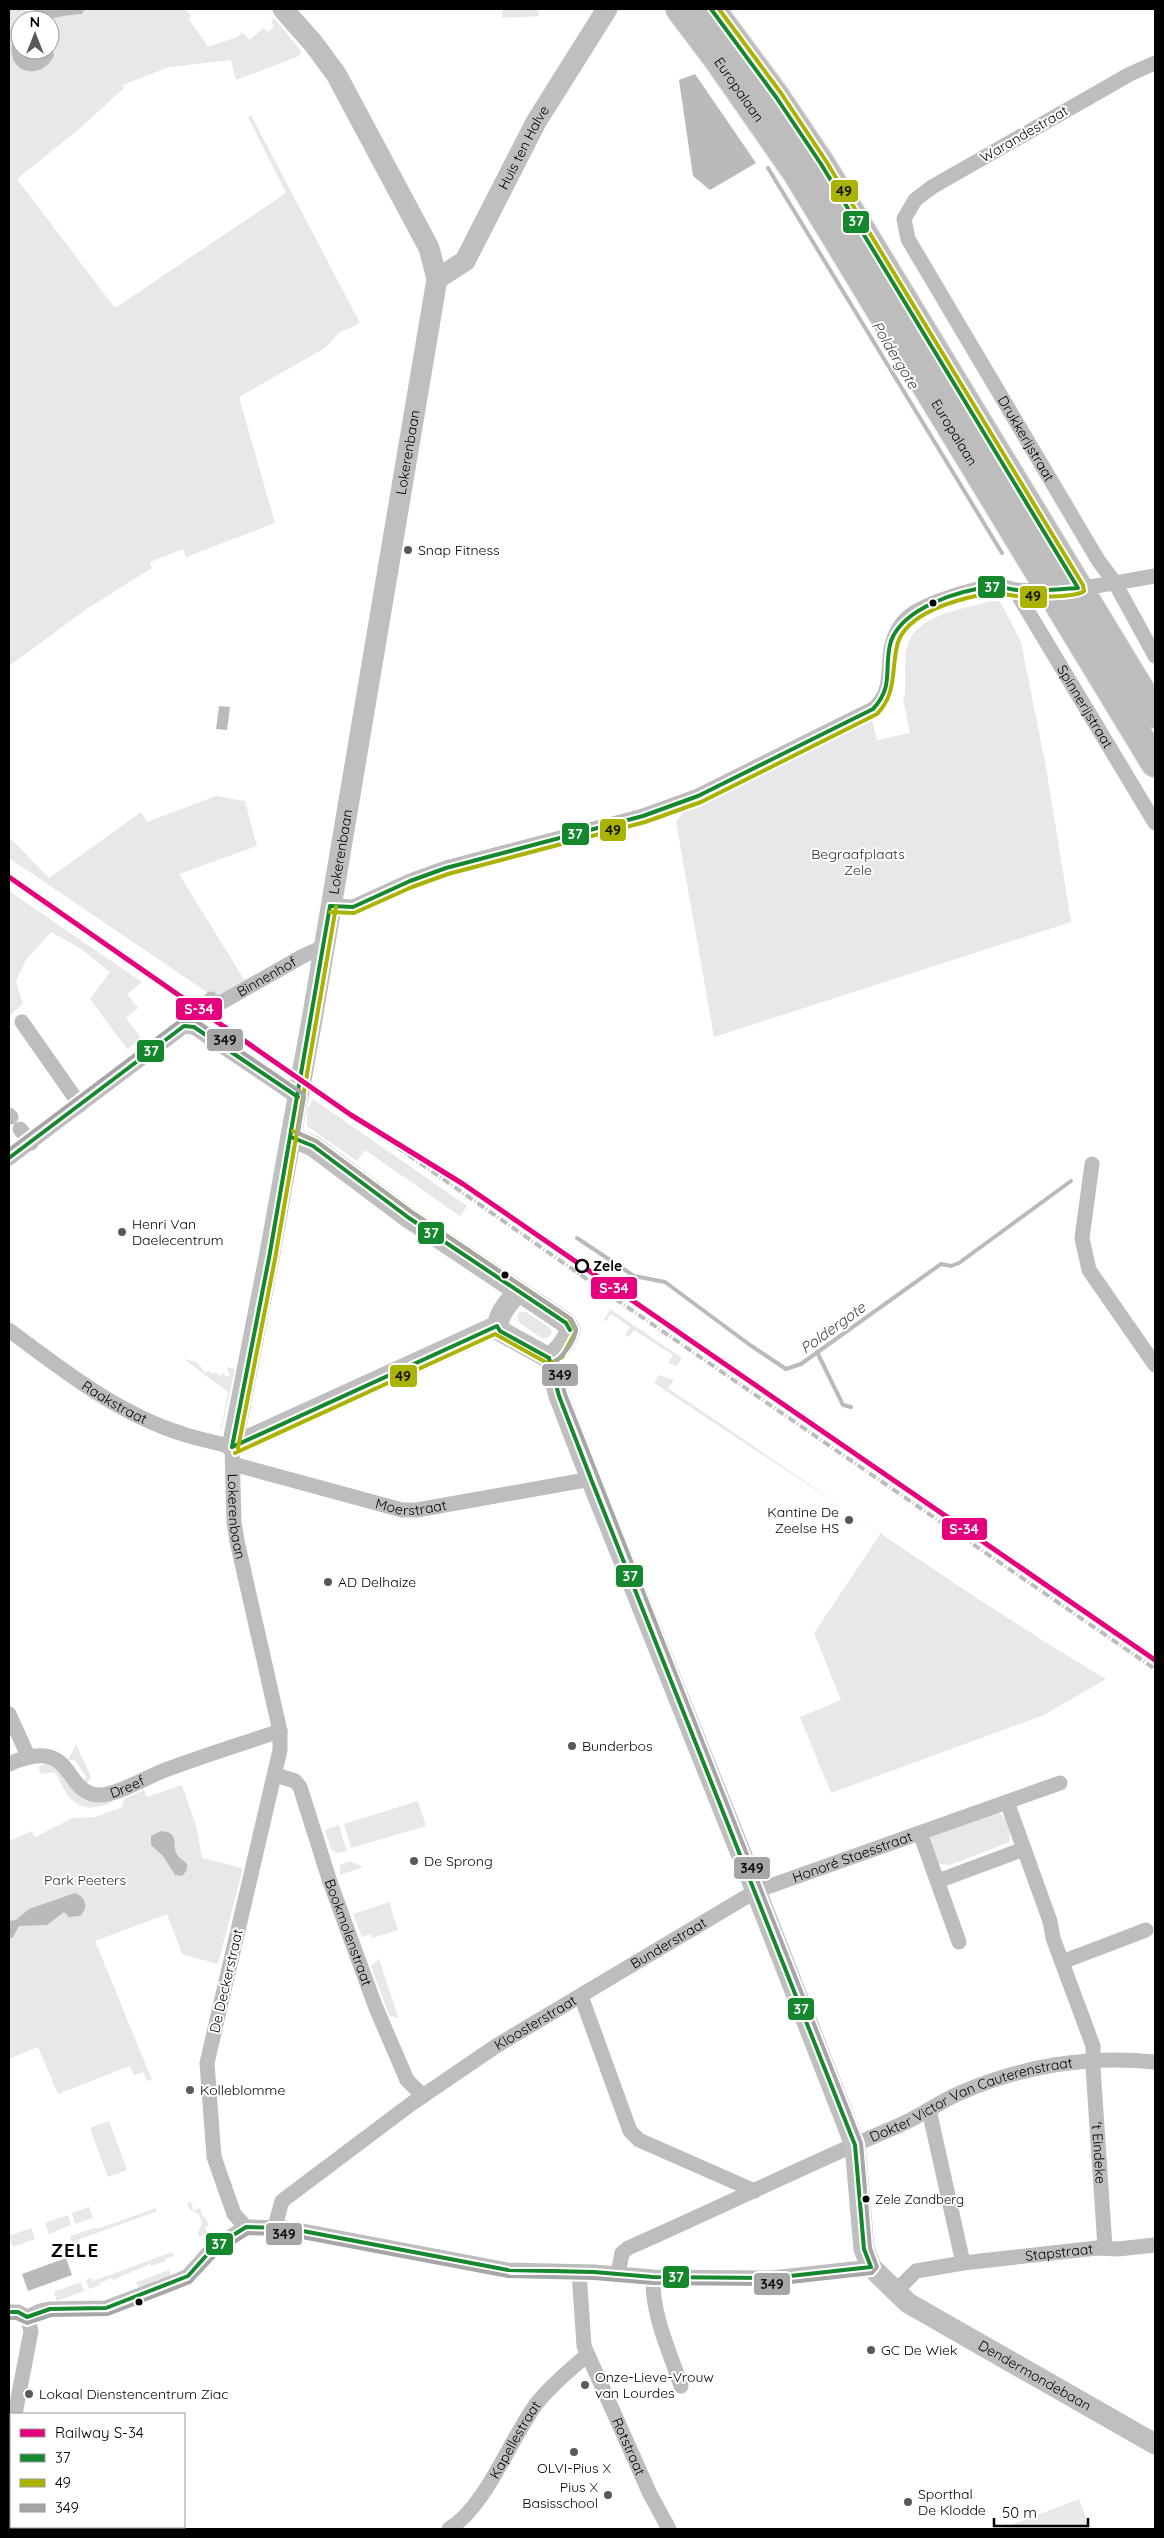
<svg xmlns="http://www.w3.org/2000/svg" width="1164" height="2538" font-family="Quicksand,sans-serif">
<rect width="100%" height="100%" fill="#fff"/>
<g fill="#e8e8e8">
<path d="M9 9H25L31 16 30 20H20V33L13 42 11 54 52 59C55 51 51 28 49 20L55 16 82 14 85 9H185L191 15 189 19 208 47 237 37 242 32 250 40 263 28 268 32 274 26 271 21 274 18 301 51 299 56 236 80 231 60 169 67 123 85 124 88 79 129 17 179 115 308 286 193 248 117 251 115 360 323 339 333 325 348 239 397 275 523 186 557 183 549 150 562 152 568 88 608 9 666Z"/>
<polygon points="502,9 538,9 539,16 502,18"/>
<path d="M991 601H999L1002 605 1021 642 1046 767 1071 922 714 1037 676 822 684 811 691 807 872 719 877 740 910 733 903 698 905 694C906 678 903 659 908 644 918 614 965 609 991 601Z"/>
<polygon points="216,796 245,801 257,846 179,874 245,981 218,996 208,993 9,858 9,837 49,878 141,812 147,822"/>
<polygon points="9,891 142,982 127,994 138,1008 126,1018 142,1039 127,1049 90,999 110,972 81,949 51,932 26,960 16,981 23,1004 9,1016"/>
<polygon points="313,1099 467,1206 460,1216 365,1150 357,1161 307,1126 307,1110"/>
<polygon points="610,1309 682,1358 677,1366 668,1363 673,1355 634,1330 629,1337 625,1335 630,1327 611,1314 606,1321 604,1320"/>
<polygon points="519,1312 526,1312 549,1327 552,1332 550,1336 543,1339 520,1323 517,1318"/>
<polygon points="184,1359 197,1362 205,1373 209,1371 212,1374 216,1372 219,1376 223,1373 226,1377 230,1375 226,1367 235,1369 222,1427 219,1427 222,1424 228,1392"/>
<path d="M659 1375 674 1380 668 1388C814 1486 955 1589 1106 1679L1044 1715 831 1793 800 1717 841 1700 814 1633 881 1533 654 1383Z"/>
<polygon points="76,1744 91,1777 88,1783 84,1781 86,1777 75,1760 68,1760"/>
<path d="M46 1763 112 1800 111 1803C78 1815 70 1802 56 1774L53 1772 40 1774 39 1767Z"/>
<polygon points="182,1785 196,1825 202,1858 243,1868 218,1964 182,1954 167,1914 95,1941 152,2080 147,2081 143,2072 134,2075 130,2066 58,2094 38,2047 9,2059 9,1841 32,1831 35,1837 73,1818 96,1817 122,1807 124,1799 144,1790 147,1797"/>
<polygon points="418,1801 426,1826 351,1848 344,1824"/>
<path d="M999 1812C1007 1819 1011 1832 1009 1842L950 1865 938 1864 929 1845 930 1838 936 1833Z"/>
<polygon points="339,1825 347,1851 337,1853 331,1849 325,1830"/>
<polygon points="350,1861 363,1867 340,1875 340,1865"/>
<polygon points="389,1902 398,1930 372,1938 370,1934 362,1937 353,1914"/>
<polygon points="379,1959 399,2019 389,2015 371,1966"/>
<polygon points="109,2121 127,2170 108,2177 90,2128"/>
<polygon points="191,2202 194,2211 200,2208 203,2217 205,2217 209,2225 205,2227 208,2234 199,2237 198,2233 202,2223 199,2214 189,2209 187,2203"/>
<polygon points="89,2207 93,2218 75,2224 72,2213"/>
<polygon points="156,2208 157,2211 78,2240 79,2243 73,2245 70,2236 94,2228 97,2229"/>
<polygon points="68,2215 71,2225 49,2234 45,2223"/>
<polygon points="31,2228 35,2239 13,2247 9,2236"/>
<polygon points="172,2252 174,2256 165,2259 166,2261 151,2266 150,2264 113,2280 112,2278 99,2283 100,2285 89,2289 86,2280 92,2278 93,2281"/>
<polygon points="169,2270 172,2279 140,2290 136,2282"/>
<polygon points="81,2282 84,2291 57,2301 54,2292"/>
<polygon points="1079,2499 1090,2529 1001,2529"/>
</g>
<g fill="#bababa">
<path d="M35 9H85L82 14C63 15 48 20 30 20Z"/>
<path d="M20 33V50H50V36L54 55C48 71 27 78 15 63 9 52 10 41 20 33Z"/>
<polygon points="695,74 756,163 710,190 693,176 679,80"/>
<polygon points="219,706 230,707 227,730 216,729"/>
<path d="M161 1831C182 1833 170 1845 178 1856 180 1859 185 1861 187 1864V1870L182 1876 175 1875 163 1856 151 1845V1836Z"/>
<path d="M75 1893C86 1897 89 1908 80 1916L69 1917 64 1912 47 1925 19 1926 13 1937 9 1939V1921L16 1920 29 1909Z"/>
<polygon points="66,2258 72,2275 28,2291 22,2274"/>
</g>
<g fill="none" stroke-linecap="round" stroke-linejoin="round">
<g stroke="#bababa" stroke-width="4">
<polyline points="768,168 1002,553"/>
<polyline points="577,1238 634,1276 665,1282 750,1345 786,1369 801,1364 941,1264 951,1266 959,1263 1071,1181"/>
<polyline points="817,1352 843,1405 851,1407"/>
</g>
<defs>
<g id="highway">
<path id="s17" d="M680 9 717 58 797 173 1155 763"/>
<polyline points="711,9 776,97 821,164 1155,714"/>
</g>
</defs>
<use href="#highway" stroke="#dbdbdb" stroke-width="30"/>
<g stroke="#bdbdbd" stroke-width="15">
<path id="s1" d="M1155 63 1130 74 932 187 915 200 904 219 908 239 1098 560 1115 583 1155 656"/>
<path id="s2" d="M1015 590 1155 823"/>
<path d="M330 906 353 907 410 881 446 868 643 816 698 796 873 709C902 685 877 651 905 620 919 604 979 586 1001 586 1006 587 1010 589 1015 590 1035 592 1057 589 1076 588 1103 586 1129 580 1155 576"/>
<path id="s3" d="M211 999 215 1003 222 1002 303 956 323 947"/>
<polyline points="22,1022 80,1105"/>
<polyline points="9,1115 11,1117"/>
<polyline points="20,1129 31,1143"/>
<polyline points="9,1158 184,1026 194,1027 298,1097"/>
<polyline points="1092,1164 1082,1238 1089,1270 1155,1365"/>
<path id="s4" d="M9 1330C61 1369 117 1413 180 1433 197 1439 215 1442 232 1447L234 1522 237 1541 280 1731V1750L207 2063 214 2157 234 2214 246 2227"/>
<path id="s5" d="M233 1464 402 1510H417L591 1479"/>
<polyline points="9,1714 28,1756"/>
<path id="s6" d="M9 1764C78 1734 61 1796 101 1795 119 1794 147 1777 165 1770 202 1756 241 1744 280 1731"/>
<path id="s7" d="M276 1775 295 1781 300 1787 330 1882 376 2008 407 2080 423 2096"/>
<path id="s8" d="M1007 1802 1050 1921 1053 1938 1093 2046V2067L1105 2247"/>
<polyline points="920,1833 959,1942"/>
<polyline points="938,1881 1024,1849"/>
<polyline points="1062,1962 1146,1930"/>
<polyline points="581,1996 630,2131 639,2140 755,2191"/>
<polyline points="929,2110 963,2263"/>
<path id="s9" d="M275 2226 282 2201 411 2104 496 2046 756 1891 1060 1783"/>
<polyline points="246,2227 287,2228 508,2270 594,2272 653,2277 772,2278 871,2267"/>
<path id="s10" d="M579 2272 584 2346 650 2494 669 2529"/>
<path id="s11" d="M618 2274 622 2253 628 2248C719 2208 808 2164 900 2125 921 2116 939 2102 960 2093 1021 2066 1089 2055 1155 2062"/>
<path d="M653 2277C652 2316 669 2349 681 2386"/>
<path id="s12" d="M895 2292 916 2271 963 2263 1097 2248 1118 2249 1155 2245"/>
<polyline points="9,2312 18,2312 27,2317"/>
<polyline points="27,2317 40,2311 50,2309 106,2308 172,2283 188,2276 213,2248 246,2227"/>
<polyline points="15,2414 31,2331 27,2317"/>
<polyline points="9,2443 11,2433"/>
<path id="s13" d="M449 2529C486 2507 511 2437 537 2403 551 2385 570 2370 587 2355"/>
</g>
<g stroke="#bfbfbf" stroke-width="21">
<path id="s14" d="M437 279 465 261 536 122 607 9"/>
<path d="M291 1137 313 1146 409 1218 566 1323 570 1330C567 1341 558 1352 549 1358"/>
<path d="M517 1292C509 1303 493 1318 500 1331L549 1358"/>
<path id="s15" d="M549 1358 559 1396 591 1479 756 1891 855 2145 864 2249 871 2267 908 2303 1155 2444"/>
<path id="s16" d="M232 1447 269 1258 313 1014 437 279 429 248 336 74 313 43 283 9"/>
<polyline points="232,1447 497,1326"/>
</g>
<use href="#highway" stroke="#bdbdbd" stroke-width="28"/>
<polyline stroke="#bdbdbd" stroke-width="4" stroke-dasharray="8 2.5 1 2.5" stroke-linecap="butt" points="351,1115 601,1289 1155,1669"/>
<defs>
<g id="bus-1">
<path d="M330 906 353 907 410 881 446 868 643 816 698 796 873 709C895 686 883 667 891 641 903 608 959 590 991 587 1000 586 1008 589 1017 590 1037 592 1058 589 1078 588L821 164 776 97 711 9"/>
<polyline points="291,1137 313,1146 409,1218 566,1323 570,1330"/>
<polyline points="9,1158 184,1026 194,1027 298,1097"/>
<polyline points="232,1447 269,1258 330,906"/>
<polyline points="232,1447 497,1326 500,1331 549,1358"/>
<polyline points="9,2312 18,2312 27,2317 50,2309 106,2308 188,2276 213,2248 246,2227 287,2228 508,2270 594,2272 653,2277 772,2278 871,2267 864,2249 855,2145 591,1479 559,1396 549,1358"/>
</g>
<g id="bus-2">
<path d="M330 912 354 913 412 887 448 874 645 822 701 802 877 714C897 693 891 672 897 646 903 618 943 604 967 598 975 596 984 594 993 593 1001 593 1008 595 1016 596 1028 597 1077 598 1084 591L1083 585 826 161 781 93 719 9"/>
<polyline points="238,1448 275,1259 336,907"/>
<polyline points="235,1453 495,1334 549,1364 562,1357 576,1331 569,1318 413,1213 316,1141 293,1131"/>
</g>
<path id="bus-3" d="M9 1150 180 1021H196L302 1093 304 1097 298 1133 316 1141 413 1213 571 1319 576 1329C575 1341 566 1352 556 1361L565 1394 861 2143 870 2248 877 2267 872 2273 772 2284 653 2283 594 2278 508 2276 286 2234 248 2233 217 2253 190 2282 108 2314 51 2315 27 2323 16 2318H9"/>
</defs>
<use href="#bus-1" stroke="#fff" stroke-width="8"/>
<use href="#bus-2" stroke="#fff" stroke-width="8"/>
<use href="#bus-3" stroke="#fff" stroke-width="8"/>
<use href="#bus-1" stroke="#15882e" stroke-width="4"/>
<use href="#bus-2" stroke="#aab300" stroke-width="4"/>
<use href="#bus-3" stroke="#a6a6a6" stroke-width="4"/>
<defs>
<polyline id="rail-1" points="9,877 351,1115 463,1184 1155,1660"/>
</defs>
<use href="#rail-1" stroke="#fff" stroke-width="9"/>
<use href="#rail-1" stroke="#e5007d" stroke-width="5"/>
</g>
<g fill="#595959" stroke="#fff" stroke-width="2">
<circle cx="408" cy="550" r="5"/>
<circle cx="122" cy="1232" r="5"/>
<circle cx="849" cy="1520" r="5"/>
<circle cx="328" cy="1582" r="5"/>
<circle cx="572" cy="1746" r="5"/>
<circle cx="414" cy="1861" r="5"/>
<circle cx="190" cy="2090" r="5"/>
<circle cx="871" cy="2350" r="5"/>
<circle cx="585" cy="2385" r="5"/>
<circle cx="29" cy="2394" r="5"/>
<circle cx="574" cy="2452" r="5"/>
<circle cx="608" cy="2495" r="5"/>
<circle cx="908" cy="2502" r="5"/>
</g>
<g fill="#000" stroke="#fff" stroke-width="2">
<circle cx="933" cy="603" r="4.5"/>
<circle cx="505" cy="1275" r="4.5"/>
<circle cx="866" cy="2199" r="4.5"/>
<circle cx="139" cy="2302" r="4.5"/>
</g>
<circle fill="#fff" stroke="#000" stroke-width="2.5" cx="582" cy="1266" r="6"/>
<g text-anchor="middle" stroke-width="4" stroke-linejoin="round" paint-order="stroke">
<g font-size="13" fill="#000" stroke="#fff" text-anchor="start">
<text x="875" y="2204">Zele Zandberg</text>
</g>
<g font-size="14" fill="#000" stroke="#fff">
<text dy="5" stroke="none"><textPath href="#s17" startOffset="100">Europalaan</textPath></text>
<text transform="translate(1024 134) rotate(-30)" y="5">Warandestraat</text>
<text dy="5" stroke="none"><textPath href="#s14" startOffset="161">Huis ten Halve</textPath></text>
<text dy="5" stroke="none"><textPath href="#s17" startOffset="505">Europalaan</textPath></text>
<text dy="5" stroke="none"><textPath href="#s1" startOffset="551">Drukkerijstraat</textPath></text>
<text dy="5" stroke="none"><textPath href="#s16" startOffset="1010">Lokerenbaan</textPath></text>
<text dy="5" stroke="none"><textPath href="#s2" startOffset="136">Spinnerijstraat</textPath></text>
<text dy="5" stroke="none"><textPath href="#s16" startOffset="605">Lokerenbaan</textPath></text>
<text dy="5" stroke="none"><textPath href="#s3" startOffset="64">Binnenhof</textPath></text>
<text dy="5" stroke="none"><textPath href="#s4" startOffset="128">Raakstraat</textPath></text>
<text dy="5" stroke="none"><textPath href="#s5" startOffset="184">Moerstraat</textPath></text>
<text dy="5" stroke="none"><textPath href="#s4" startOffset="324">Lokerenbaan</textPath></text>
<text dy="5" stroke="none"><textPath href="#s6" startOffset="136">Dreef</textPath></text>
<text dy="5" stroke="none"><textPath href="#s9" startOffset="695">Honoré Staesstraat</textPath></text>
<text dy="5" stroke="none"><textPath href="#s7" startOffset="181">Bookmolenstraat</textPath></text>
<text dy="5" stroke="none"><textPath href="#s9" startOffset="491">Bunderstraat</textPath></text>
<text transform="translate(226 1981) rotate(-77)" y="5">De Deckerstraat</text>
<text dy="5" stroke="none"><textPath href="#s9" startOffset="336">Kloosterstraat</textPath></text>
<text dy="5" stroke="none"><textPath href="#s11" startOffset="404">Dokter Victor Van Cauterenstraat</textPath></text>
<text dy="5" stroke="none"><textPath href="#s8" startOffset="366">'t Eindeke</textPath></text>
<text dy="5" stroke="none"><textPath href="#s12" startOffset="174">Stapstraat</textPath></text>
<text dy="5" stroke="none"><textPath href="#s15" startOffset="1166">Dendermondebaan</textPath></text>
<text dy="5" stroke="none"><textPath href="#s13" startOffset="112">Kapellestraat</textPath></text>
<text dy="5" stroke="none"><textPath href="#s10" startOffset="184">Rotstraat</textPath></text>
</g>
<g font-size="14" fill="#000" stroke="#fff" text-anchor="start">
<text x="418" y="555">Snap Fitness</text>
<text x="132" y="1229">Henri Van<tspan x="132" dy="16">Daelecentrum</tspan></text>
<text x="839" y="1517" text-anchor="end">Kantine De<tspan x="839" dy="16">Zeelse HS</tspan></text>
<text x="338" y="1587">AD Delhaize</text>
<text x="582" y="1751">Bunderbos</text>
<text x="424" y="1866">De Sprong</text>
<text x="200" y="2095">Kolleblomme</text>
<text x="881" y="2355">GC De Wiek</text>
<text x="595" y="2382">Onze-Lieve-Vrouw<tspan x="595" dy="16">van Lourdes</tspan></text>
<text x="39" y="2399">Lokaal Dienstencentrum Ziac</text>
<text x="574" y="2473" text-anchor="middle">OLVI-Pius X</text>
<text x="598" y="2492" text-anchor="end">Pius X<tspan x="598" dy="16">Basisschool</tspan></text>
<text x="918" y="2499">Sporthal<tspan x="918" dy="16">De Klodde</tspan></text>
</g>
<g font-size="14" fill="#2d2d2d" stroke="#fff">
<text x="858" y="859">Begraafplaats<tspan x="858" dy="16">Zele</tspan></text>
<text x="85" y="1885">Park Peeters</text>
</g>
<g font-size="14" font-weight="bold" fill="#000" stroke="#fff" text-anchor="start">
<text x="593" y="1271">Zele</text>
</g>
<g font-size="15" font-style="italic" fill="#3e3e3e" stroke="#fff">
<text transform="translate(895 355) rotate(59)" y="5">Poldergote</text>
<text transform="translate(833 1328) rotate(-36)" y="5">Poldergote</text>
</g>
<g font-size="19" font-weight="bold" letter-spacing="1" fill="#000" stroke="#fff">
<text x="75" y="2257">ZELE</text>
</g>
</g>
<g stroke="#fff" stroke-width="2">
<rect x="830" y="179" width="29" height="24" rx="5" fill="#aab300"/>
<rect x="842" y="210" width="28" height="24" rx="5" fill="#15882e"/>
<rect x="977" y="575" width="29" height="24" rx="5" fill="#15882e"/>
<rect x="1019" y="585" width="29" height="24" rx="5" fill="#aab300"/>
<rect x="599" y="818" width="28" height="24" rx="5" fill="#aab300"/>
<rect x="561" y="822" width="29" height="24" rx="5" fill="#15882e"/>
<rect x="175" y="997" width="48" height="24" rx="5" fill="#e5007d"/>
<rect x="206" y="1028" width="38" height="24" rx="5" fill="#a6a6a6"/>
<rect x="136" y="1039" width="29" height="24" rx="5" fill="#15882e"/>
<rect x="417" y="1221" width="28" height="24" rx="5" fill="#15882e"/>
<rect x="590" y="1276" width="48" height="24" rx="5" fill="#e5007d"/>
<rect x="541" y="1363" width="38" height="24" rx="5" fill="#a6a6a6"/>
<rect x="389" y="1364" width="29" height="24" rx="5" fill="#aab300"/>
<rect x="941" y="1517" width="47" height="24" rx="5" fill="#e5007d"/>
<rect x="615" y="1564" width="29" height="24" rx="5" fill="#15882e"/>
<rect x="733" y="1856" width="38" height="24" rx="5" fill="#a6a6a6"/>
<rect x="787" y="1997" width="28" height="24" rx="5" fill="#15882e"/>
<rect x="265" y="2222" width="38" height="24" rx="5" fill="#a6a6a6"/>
<rect x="205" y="2232" width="29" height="24" rx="5" fill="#15882e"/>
<rect x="662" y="2265" width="28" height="24" rx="5" fill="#15882e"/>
<rect x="753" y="2272" width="38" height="24" rx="5" fill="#a6a6a6"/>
</g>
<g font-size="14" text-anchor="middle" font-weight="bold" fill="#fff">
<text x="856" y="226">37</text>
<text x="992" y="592">37</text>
<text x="575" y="839">37</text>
<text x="199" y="1014">S-34</text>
<text x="151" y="1056">37</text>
<text x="431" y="1238">37</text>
<text x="614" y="1293">S-34</text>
<text x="964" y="1534">S-34</text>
<text x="630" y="1581">37</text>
<text x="801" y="2014">37</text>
<text x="219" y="2249">37</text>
<text x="676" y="2282">37</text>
</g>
<g font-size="14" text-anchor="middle" font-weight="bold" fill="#111">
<text x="844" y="196">49</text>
<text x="1033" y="601">49</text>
<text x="613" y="835">49</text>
<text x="225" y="1045">349</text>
<text x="560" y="1380">349</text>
<text x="403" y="1381">49</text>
<text x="752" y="1873">349</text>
<text x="284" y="2239">349</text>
<text x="772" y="2289">349</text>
</g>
<rect width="1164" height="2538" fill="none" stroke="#000000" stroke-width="20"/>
<rect x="10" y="2413" width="175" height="115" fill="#ffffff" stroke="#999999"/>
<rect x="20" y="2429" width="25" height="8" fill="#e5007d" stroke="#999999"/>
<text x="55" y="2438" font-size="15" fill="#000000">Railway S-34</text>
<rect x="20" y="2454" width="25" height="8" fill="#15882e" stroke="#999999"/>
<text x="55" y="2463" font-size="15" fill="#000000">37</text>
<rect x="20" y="2479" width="25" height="8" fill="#aab300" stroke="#999999"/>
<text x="55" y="2488" font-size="15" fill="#000000">49</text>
<rect x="20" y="2504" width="25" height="8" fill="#a6a6a6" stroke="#999999"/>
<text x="55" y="2513" font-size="15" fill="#000000">349</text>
<g transform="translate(35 35)"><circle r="24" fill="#ffffff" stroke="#999999"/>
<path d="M0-4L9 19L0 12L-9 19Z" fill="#595959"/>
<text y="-8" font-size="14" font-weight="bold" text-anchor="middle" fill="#000000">N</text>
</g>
<path d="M994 2518v8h94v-8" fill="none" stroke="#000000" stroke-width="2.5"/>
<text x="1002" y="2518" font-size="15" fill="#000000" stroke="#ffffff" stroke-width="4" paint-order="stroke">50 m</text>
</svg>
